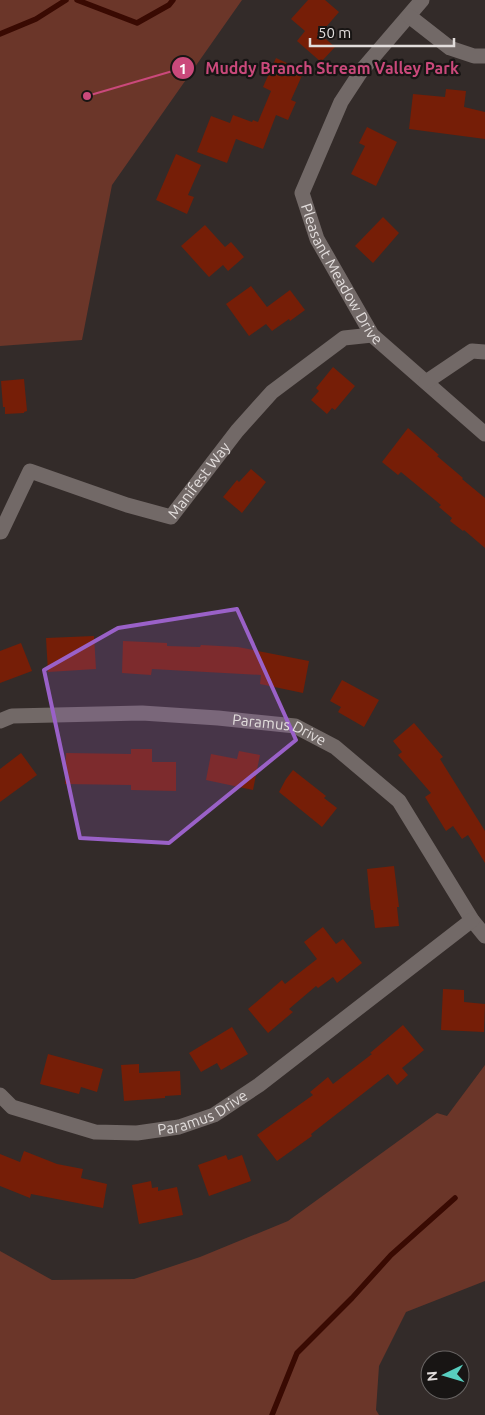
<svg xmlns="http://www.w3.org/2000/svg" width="485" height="1415" font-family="Ubuntu,sans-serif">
<rect width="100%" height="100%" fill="#332b29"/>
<g fill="#6b3629">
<polygon points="0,0 242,0 112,185 82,340 0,346"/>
<polygon points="485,1065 485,1281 406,1312 379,1366 376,1410 379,1415 0,1415 0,1251 52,1280 134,1279 200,1257 288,1221 437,1113 447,1116"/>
</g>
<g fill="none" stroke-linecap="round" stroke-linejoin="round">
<g stroke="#390a02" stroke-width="5.5">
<polyline points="77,0 137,23 169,5 173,0"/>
<polyline points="0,34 36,19 66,0"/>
<polyline points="272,1415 297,1353 352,1298 391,1255 455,1198"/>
</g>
</g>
<g fill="#761e07">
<polygon points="308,0 325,0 339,12 320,34 335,47 321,62 297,41 305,31 291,19"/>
<polygon points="276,58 304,71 291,100 296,102 288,120 276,115 263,149 236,139 227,163 197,152 211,116 230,123 233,115 252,122 253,120 258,122 271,91 263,87"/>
<polygon points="446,89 466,91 464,107 485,112 485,139 409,129 413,94 445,97"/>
<polygon points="367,127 397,142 376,186 351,174 365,146 359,143"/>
<polygon points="176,154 201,165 188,195 194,197 187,214 156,200"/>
<polygon points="383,217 399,233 373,263 355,246"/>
<polygon points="205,225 225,247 231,242 244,257 228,271 223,265 209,277 181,246"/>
<polygon points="251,286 267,307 290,290 305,310 290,321 289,319 272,331 266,324 249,336 226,304"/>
<polygon points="333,367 355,386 335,410 332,408 327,414 311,400 319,391 316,388"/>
<polygon points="24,379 27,411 24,412 24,413 5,414 5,407 3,407 1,381"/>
<polygon points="408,428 439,455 437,456 463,478 462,479 485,498 485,548 464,530 463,531 450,521 452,518 439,507 441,505 401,472 398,475 382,462"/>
<polygon points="251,469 266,482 242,513 223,497 237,480 239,482"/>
<polygon points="94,636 96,669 48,672 46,638"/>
<polygon points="123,641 167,643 167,646 200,647 201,645 238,647 309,661 303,693 260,684 261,675 152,669 151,675 122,673"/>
<polygon points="21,643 32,671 0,683 0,651"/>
<polygon points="342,680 379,700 364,727 338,712 341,707 330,701"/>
<polygon points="414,723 443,757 440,759 485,831 485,863 468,835 462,839 453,826 446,831 425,797 431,793 398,755 402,752 393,741"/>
<polygon points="131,749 152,749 152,762 176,762 176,791 131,790 131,785 65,784 66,753 131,754"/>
<polygon points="239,751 260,755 253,790 206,780 211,754 237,759"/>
<polygon points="21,753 37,775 0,802 0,769"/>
<polygon points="293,770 326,796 324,798 337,808 322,827 279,792 286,779"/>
<polygon points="394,866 399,907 397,907 399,926 375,928 373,910 371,910 367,869"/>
<polygon points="323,927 336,944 343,939 362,963 337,983 333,977 318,988 316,986 289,1009 293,1012 268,1033 248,1009 282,980 285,984 317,959 304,942"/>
<polygon points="443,989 464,990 464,1002 485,1004 484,1032 441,1030"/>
<polygon points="403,1025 424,1050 402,1068 408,1075 397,1085 388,1074 311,1134 312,1136 277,1161 257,1135 313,1095 310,1092 328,1077 333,1084 372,1054 370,1053"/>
<polygon points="232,1027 248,1054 221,1070 217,1063 201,1072 189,1053"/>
<polygon points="48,1054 103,1069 97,1092 81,1087 79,1094 40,1084"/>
<polygon points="139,1064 139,1073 180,1071 181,1095 165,1096 165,1098 124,1101 121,1065"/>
<polygon points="24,1151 57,1164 83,1169 81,1178 107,1184 103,1208 31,1194 30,1198 0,1186 0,1154 20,1162"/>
<polygon points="226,1155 228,1160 242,1155 251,1181 209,1196 198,1165"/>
<polygon points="151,1181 152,1188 158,1187 158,1191 177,1187 183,1215 139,1224 132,1185"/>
</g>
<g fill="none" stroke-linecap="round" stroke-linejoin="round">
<g stroke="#726967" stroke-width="15">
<path id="s1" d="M422 0 362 70 341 102 302 193 317 239 372 335 485 434"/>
<polyline points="409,16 450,48 474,56 485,56"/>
<polyline points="426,382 472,351 485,352"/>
<path id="s2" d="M1 532 30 471 127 505 171 517 237 431 272 392 344 338 372 335"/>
<path id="s3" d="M0 721 12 716 142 713 218 718 295 726 335 747 399 801 472 920 485 936"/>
<path id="s4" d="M0 1095 12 1107 95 1132 137 1133 179 1127 214 1115 259 1085 472 920"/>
</g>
</g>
<path fill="#9a61c8" fill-opacity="0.2" stroke="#9a61c8" stroke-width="4" stroke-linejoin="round" d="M237 609 296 740 169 843 80 838 44 670 118 628Z"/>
<g text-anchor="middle" stroke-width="4.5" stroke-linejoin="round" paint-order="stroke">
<g font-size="15" fill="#e2dddc" stroke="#181514">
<text dy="5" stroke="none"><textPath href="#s1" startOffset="320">Pleasant Meadow Drive</textPath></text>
<text dy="5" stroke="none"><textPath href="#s2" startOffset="262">Manifest Way</textPath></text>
<text dy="5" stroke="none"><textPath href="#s3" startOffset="282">Paramus Drive</textPath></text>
<text dy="5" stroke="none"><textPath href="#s4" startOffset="215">Paramus Drive</textPath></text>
</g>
</g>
<path fill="none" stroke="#ca497b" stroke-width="2" d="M87 96L183 68"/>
<g fill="#ca497b" stroke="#181514" stroke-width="2">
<circle cx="87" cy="96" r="5"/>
<circle cx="183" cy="68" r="12"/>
</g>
<g font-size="15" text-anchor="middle" font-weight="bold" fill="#fff">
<text x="183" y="74">1</text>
</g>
<g font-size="16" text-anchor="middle" font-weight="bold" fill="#ca497b" stroke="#181514" stroke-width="4.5" stroke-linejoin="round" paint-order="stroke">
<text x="332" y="74">Muddy Branch Stream Valley Park</text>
</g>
<g transform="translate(445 1375) rotate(265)"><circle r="24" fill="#181514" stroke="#696564"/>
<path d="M0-4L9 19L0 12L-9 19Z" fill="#58cec0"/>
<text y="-8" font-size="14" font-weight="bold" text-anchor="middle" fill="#e2dddc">N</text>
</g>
<path d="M310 38v8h144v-8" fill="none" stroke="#e2dddc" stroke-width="2.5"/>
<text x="318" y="38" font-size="15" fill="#e2dddc" stroke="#181514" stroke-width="4" paint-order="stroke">50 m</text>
</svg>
